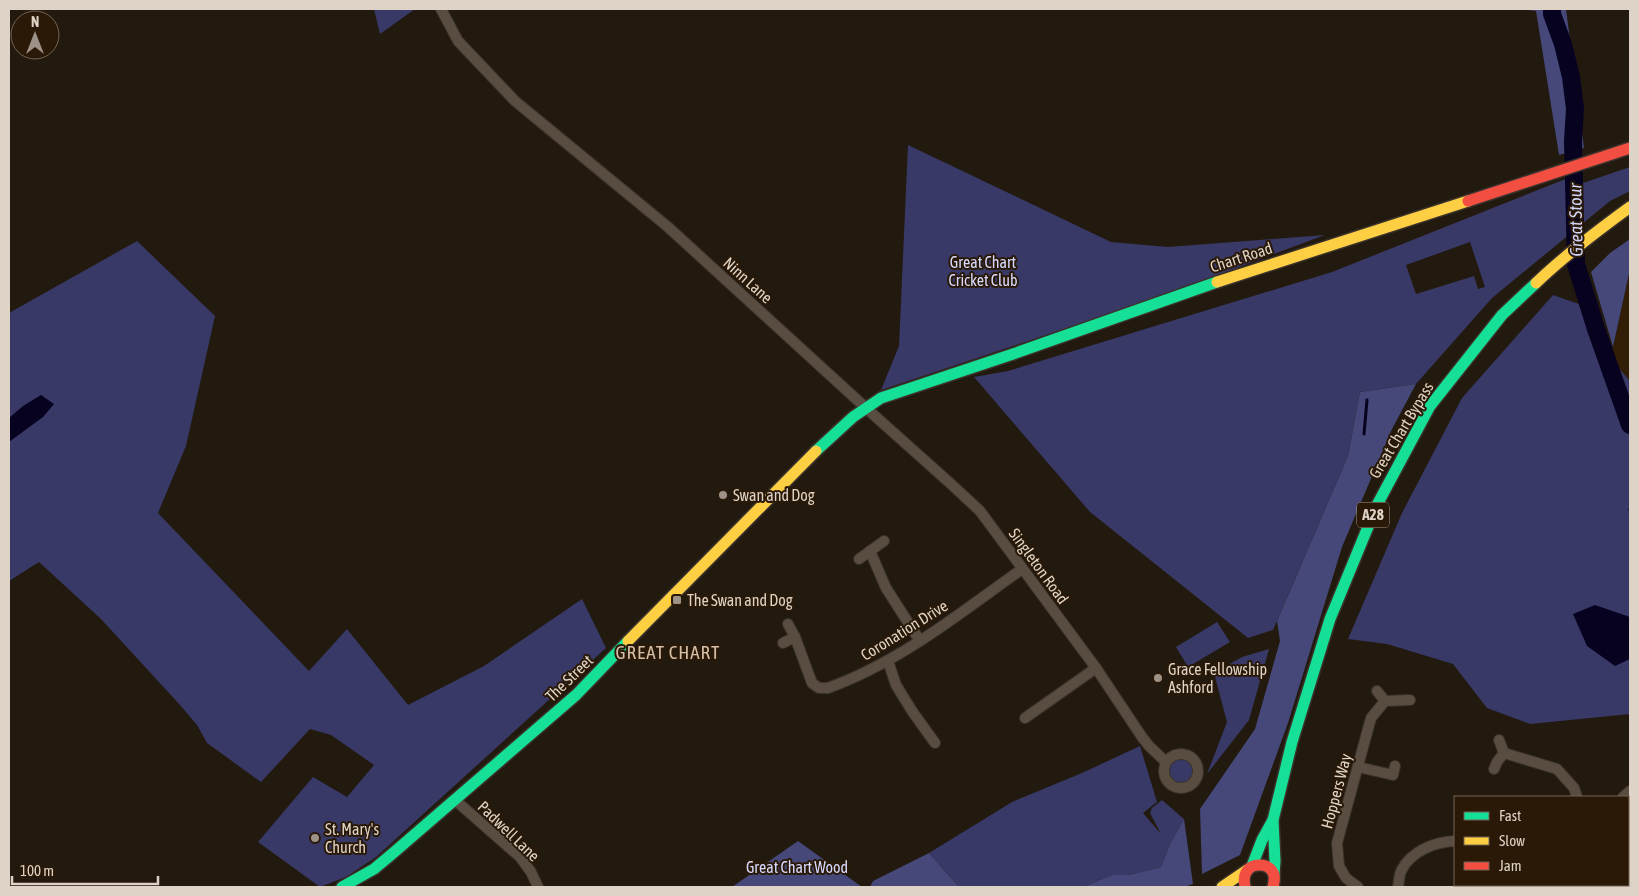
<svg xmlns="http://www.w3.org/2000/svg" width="1639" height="896" font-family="'Asap Condensed',sans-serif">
<rect width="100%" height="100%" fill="#22190f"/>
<polygon fill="#321e07" points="1630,269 1630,381 1611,359"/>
<g fill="#383966" fill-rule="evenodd">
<polygon points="374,9 415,9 380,34"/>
<polygon points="908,145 1111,242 1168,247 1325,235 1151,300 881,390 899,346"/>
<path d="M1630 167V191L1610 201 1492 298 1416 384 1360 392 1348 456 1273 630 1248 638 1090 512 974 377 1008 371 1332 272 1568 178 1580 184ZM1470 242 1485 287 1478 289 1474 276 1416 294 1406 265Z"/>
<polygon points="137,241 215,316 186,446 158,513 309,671 347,629 408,705 484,666 582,599 606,648 376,857 346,877 320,887 258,842 313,777 347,797 374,765 331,735 310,729 261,782 207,743 197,725 180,705 101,619 39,562 9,581 9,313"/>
<polygon points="1553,295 1579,304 1601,360 1611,359 1630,381 1630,507 1628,509 1630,514 1630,714 1530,724 1487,708 1453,664 1387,644 1348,639 1402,513 1462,398"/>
<polygon points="1217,622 1230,642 1188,667 1176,647"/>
<polygon points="1269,649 1249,720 1207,774 1227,722 1214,673 1242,657"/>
<polygon points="1140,746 1157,802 1143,813 1161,834 1150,813 1152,808 1162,800 1184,819 1170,844 1161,867 1129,875 1112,875 1083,887 959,887 929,853 1012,802 1082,773"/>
<circle cx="1181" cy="771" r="13"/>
</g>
<g fill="#454879">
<polygon points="1519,9 1566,9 1584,148 1559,155 1536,11"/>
<polygon points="1630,239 1630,269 1613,347 1591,272 1610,253"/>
<polygon points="1416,384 1392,429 1342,547 1288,723 1240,855 1202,874 1200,809 1255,729 1280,641 1277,621 1348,456 1360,392"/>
<polygon points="1184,819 1193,884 1184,887 1083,887 1112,875 1129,875 1161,867 1170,844"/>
<polygon points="798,841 862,887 732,887"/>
<polygon points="929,853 959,887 870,887 873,881"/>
</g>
<g fill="#080221">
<polygon points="41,395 54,404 43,417 9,442 9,418 23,406"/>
<polygon points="1595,605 1630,617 1630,659 1615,666 1587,646 1573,614"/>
</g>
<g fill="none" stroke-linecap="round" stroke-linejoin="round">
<polyline stroke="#080221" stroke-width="3" points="1364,434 1367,400"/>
<polyline stroke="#080221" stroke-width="18" points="1552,9 1552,14 1563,44 1571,77 1575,109 1573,141 1576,264 1596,329 1630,425"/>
<defs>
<g id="street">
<polyline points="441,9 458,41 515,101 668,227 866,408 951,484 980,511 1096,668 1142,737 1149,746 1166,762"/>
<polyline points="870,551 886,588 920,641"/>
<polyline points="859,559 884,541"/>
<path d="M788 624 795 637 812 683 819 688H828C900 662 960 613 1022 569"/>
<polyline points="783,643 795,637"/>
<polyline points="888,661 896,685 912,711 935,743"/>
<polyline points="1377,691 1385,701"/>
<polyline points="1025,718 1096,668"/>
<polyline points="1504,753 1557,769 1574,788 1577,797"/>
<circle cx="1181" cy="771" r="17"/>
<polyline points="1358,767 1393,775 1395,766"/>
<polyline points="1494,769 1497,762 1504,753 1499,740"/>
<polyline points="1623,797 1630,791"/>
<polyline points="455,800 520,857 531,872 538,887"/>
<polyline points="1358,887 1346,878 1339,866 1337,843 1371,718 1385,701 1410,700"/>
<path d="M1398 887C1399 882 1399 876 1401 871 1411 851 1434 842 1455 841"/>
</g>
<g id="fast">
<polyline points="816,451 853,417 881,398 1013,354 1217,282"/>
<polyline points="1273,820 1275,861 1274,874"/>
<polyline points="1252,866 1262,840 1273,820 1292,742 1330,619 1377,505 1430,406 1502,315 1536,283"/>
<polyline points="342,887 374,869 392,854 576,695 628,641"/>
</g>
<g id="slow">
<polyline points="1217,282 1468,201"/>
<path d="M1536 283C1565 255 1597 231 1630 207"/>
<polyline points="628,641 816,451"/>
<polyline points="1222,887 1247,870"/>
</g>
<g id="jam">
<polyline points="1468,201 1630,148"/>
<path d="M1245 887C1244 882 1243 876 1247 871 1252 863 1267 863 1272 871 1276 876 1274 882 1273 887"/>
</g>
</defs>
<use href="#street" stroke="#3b332b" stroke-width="12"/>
<use href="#fast" stroke="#3b332b" stroke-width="14"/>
<use href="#slow" stroke="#3b332b" stroke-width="14"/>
<use href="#jam" stroke="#3b332b" stroke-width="14"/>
<use href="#street" stroke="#594d41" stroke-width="10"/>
<use href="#fast" stroke="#16e098" stroke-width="11"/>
<use href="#slow" stroke="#ffcf43" stroke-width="11"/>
<use href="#jam" stroke="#f24e42" stroke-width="11"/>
</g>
<g fill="#9d9287" stroke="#2a1907" stroke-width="2">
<circle cx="723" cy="495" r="5"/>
<rect x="672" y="595" width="10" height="10" rx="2.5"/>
<circle cx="1158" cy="678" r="5"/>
<circle cx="315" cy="838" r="5"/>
</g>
<g text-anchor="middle" stroke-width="4" stroke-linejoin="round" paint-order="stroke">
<rect fill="#2a1907" stroke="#a99b8e" stroke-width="1" x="1357" y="502.5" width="32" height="25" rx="4"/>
<g font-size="15" font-weight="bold" fill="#dfd3c8">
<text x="1373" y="520">A28</text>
</g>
<g font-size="16" fill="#dfd3c8" stroke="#2a1907">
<text transform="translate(1241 257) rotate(-18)" y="6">Chart Road</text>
<text transform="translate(748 280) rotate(42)" y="6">Ninn Lane</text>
<text transform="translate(1401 430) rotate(-59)" y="6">Great Chart Bypass</text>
<text transform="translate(1039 566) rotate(54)" y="6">Singleton Road</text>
<text transform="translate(904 630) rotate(-32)" y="6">Coronation Drive</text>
<text transform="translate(569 678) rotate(-44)" y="6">The Street</text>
<text transform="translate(1336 791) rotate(-75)" y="6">Hoppers Way</text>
<text transform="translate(509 831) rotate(44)" y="6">Padwell Lane</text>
</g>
<g font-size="16" fill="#d6dbff" stroke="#2a1907">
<text x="983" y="268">Great Chart<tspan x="983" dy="18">Cricket Club</tspan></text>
<text x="797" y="873">Great Chart Wood</text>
</g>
<g font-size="16" fill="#dfd3c8" stroke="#2a1907" text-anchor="start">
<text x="733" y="501">Swan and Dog</text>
<text x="687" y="606">The Swan and Dog</text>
<text x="1168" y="675">Grace Fellowship<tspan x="1168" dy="18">Ashford</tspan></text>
<text x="325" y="835">St. Mary's<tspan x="325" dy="18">Church</tspan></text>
</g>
<g font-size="18" font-style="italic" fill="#d0d5f9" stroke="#2a1907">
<text transform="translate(1576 220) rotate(-91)" y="6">Great Stour</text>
</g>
<g font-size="19" letter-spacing="1" fill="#d6bfa9" stroke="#2a1907">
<text x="668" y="659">GREAT CHART</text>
</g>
</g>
<rect width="1639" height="896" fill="none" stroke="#dfd3c8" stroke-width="20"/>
<rect x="1454" y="796" width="175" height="90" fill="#2a1907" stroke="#726354"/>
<rect x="1464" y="812" width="25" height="8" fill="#16e098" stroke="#726354"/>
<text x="1499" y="821" font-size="15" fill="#dfd3c8">Fast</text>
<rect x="1464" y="837" width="25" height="8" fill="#ffcf43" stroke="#726354"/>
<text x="1499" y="846" font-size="15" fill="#dfd3c8">Slow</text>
<rect x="1464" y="862" width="25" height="8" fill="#f24e42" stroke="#726354"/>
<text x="1499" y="871" font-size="15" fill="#dfd3c8">Jam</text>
<g transform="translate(35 35)"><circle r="24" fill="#2a1907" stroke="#726354"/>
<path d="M0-4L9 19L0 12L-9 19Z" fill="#9d9287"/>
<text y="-8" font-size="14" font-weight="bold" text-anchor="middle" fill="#dfd3c8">N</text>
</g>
<path d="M12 876v8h146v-8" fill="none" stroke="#dfd3c8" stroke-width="2.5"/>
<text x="20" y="876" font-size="15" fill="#dfd3c8" stroke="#2a1907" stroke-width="4" paint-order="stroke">100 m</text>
</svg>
